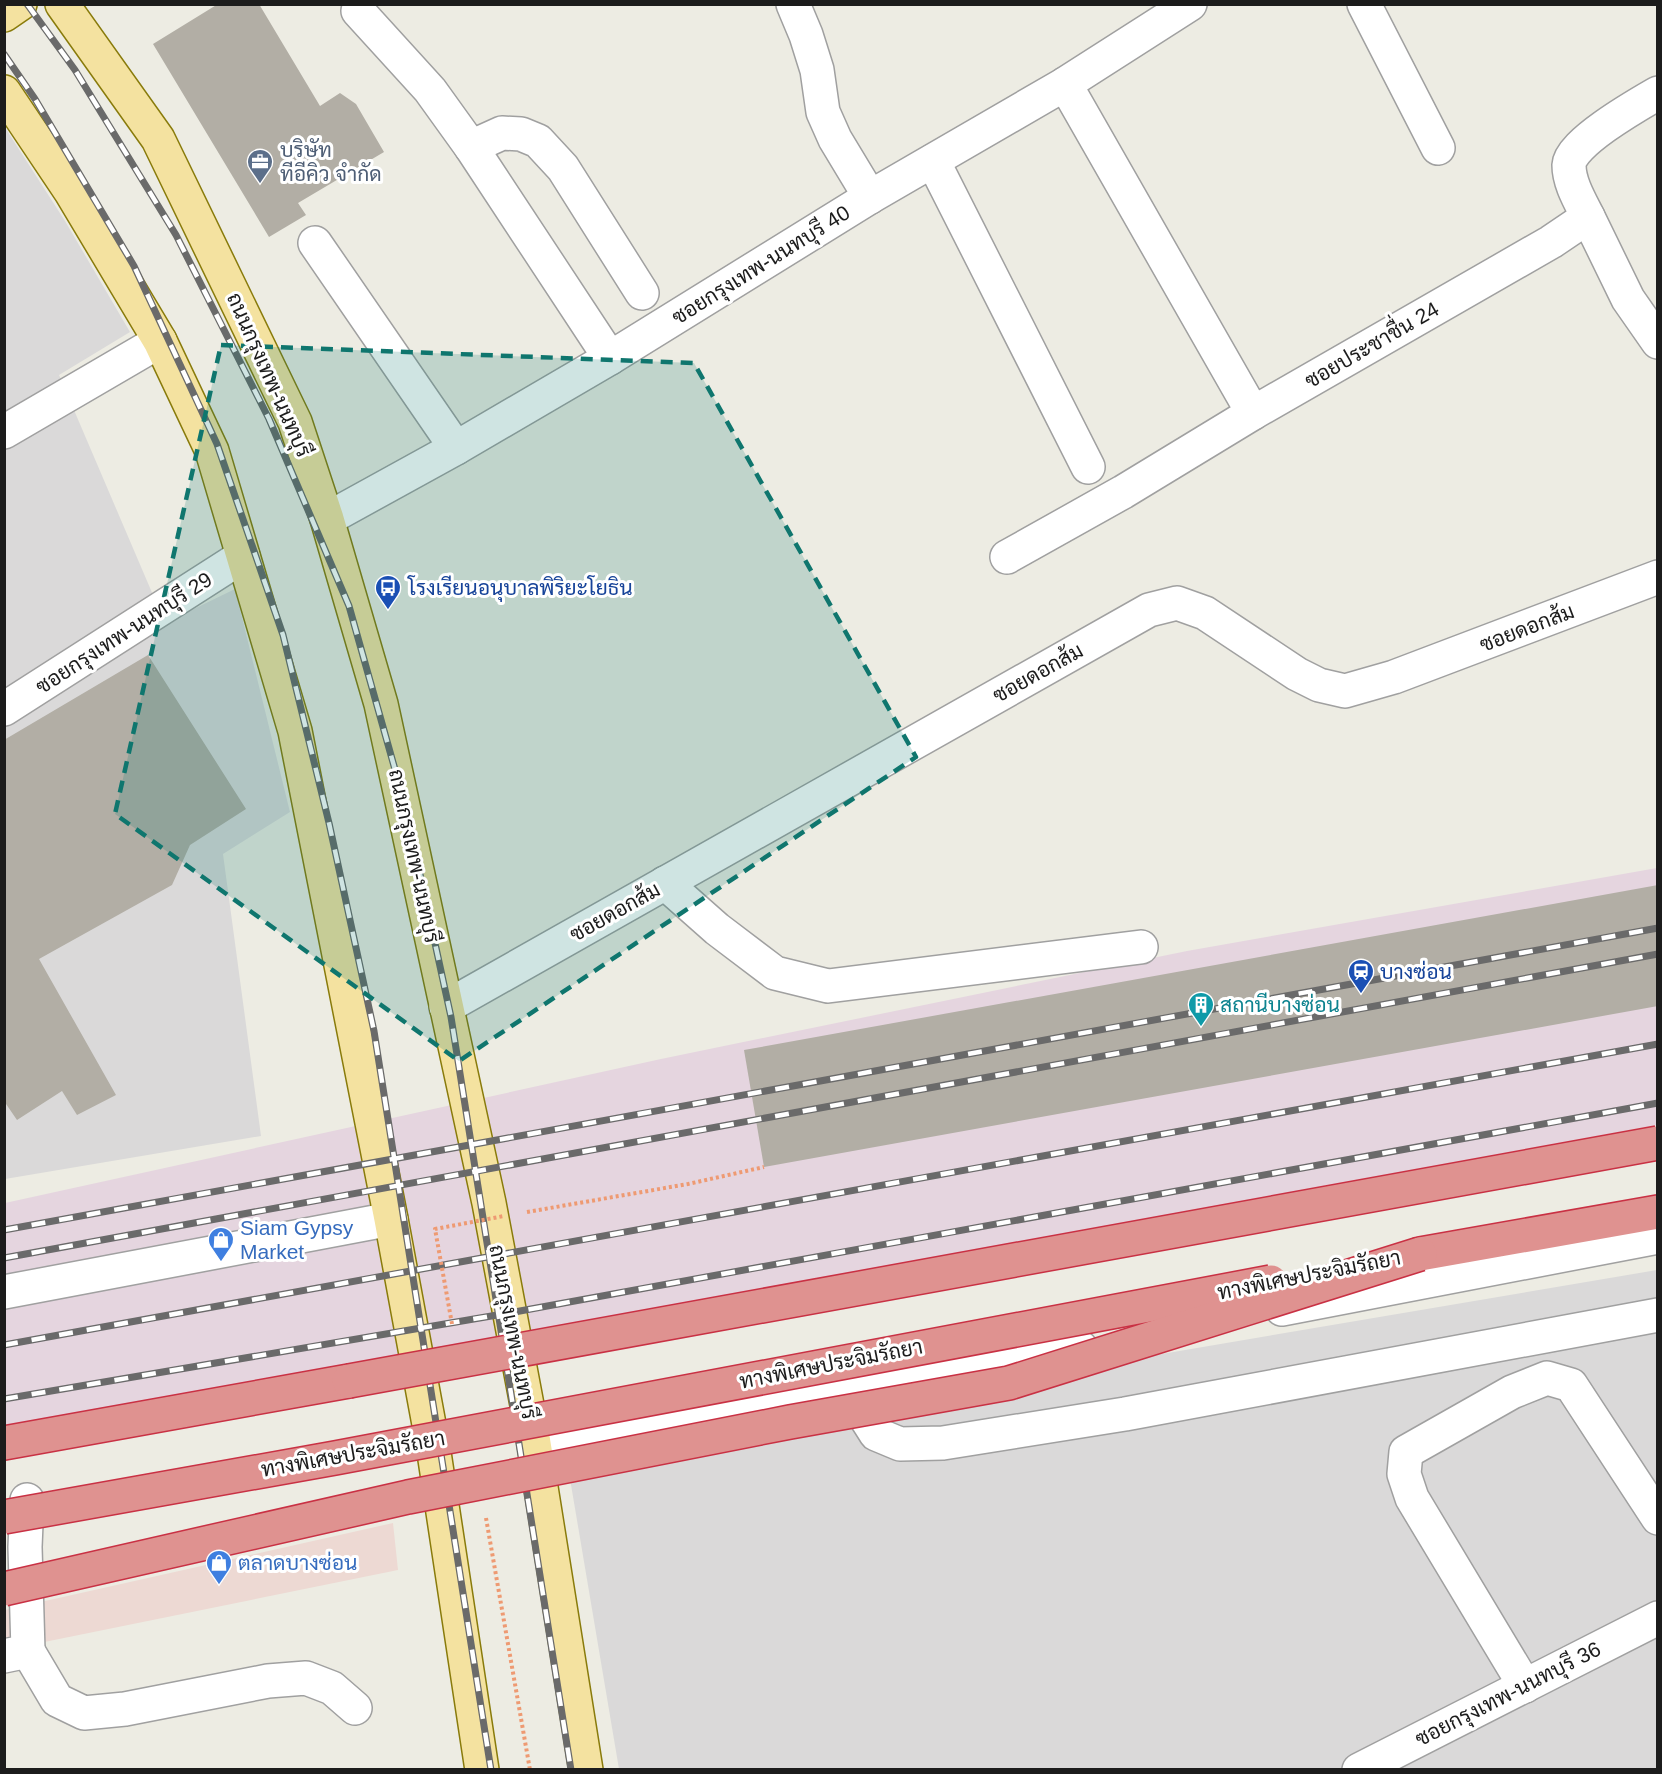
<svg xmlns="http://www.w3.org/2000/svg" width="1662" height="1774" font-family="Helvetica,Sarabun,sans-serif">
<rect width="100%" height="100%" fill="#edece3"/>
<g fill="#dad9d9">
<polygon points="4,126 65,221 130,332 59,375 165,623 235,589 290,812 223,854 261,1136 5,1179"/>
<polygon points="1657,1270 1657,1769 619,1769 566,1455"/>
</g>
<polygon fill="#edd9d3" points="393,1523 398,1570 5,1650 5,1610"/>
<polygon fill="#e5d5df" points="1657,868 1657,1125 5,1427 5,1203 661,1059 1187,951"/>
<g fill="#b2aea5">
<polygon points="218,4 259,4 320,106 340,93 356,104 384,152 298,203 306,215 269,237 153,44"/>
<polygon points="148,655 246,809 190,845 172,885 39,959 116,1095 77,1115 62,1091 17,1120 4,1101 4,740"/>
<polygon points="1658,885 1658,1006 764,1167 744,1050"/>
</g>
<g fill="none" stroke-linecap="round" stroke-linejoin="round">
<defs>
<g id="minor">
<polyline points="793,4 806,35 817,70 823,112 835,139 870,197"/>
<polyline points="1364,4 1438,148"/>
<polyline points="358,11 430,90 471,147 610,358"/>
<polyline points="1065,84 1253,413"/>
<polyline points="471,147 502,133 521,134 538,141 563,168 642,293"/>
<polyline points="933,161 1088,467"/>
<polyline points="1588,217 1628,299 1658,342"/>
<polyline points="315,243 456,448"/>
<polyline points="4,432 160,341"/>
<polyline points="327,519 456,448 610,358 870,197 1065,84 1190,4"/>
<path d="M1007 557 1123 492 1253 413 1551 242 1588 217C1580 201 1569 183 1569 165 1570 143 1639 104 1658 93"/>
<polyline points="4,709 243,556"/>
<polyline points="665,883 717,929 775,973 828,986 1141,947"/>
<polyline points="446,1007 1149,610 1177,603 1205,613 1297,674 1319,685 1345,691 1394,677 1658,577"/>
<polyline points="4,1292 391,1219"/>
<polyline points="1282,1309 1658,1237"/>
<polyline points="850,1393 876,1434 900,1444 943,1443 1125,1414 1658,1315"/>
<polyline points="533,1437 850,1393 1081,1348"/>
<polyline points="28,1651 57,1700 84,1713 125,1709 268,1681 306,1678 332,1688 355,1708"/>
<polyline points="4,1656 28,1651 25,1547 27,1500"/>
<polyline points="1525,1686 1412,1498 1404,1474 1406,1452 1512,1392 1547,1378 1571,1385 1658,1518"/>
<polyline points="1359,1770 1658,1618"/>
</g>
<g id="major">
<polyline points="62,4 158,139 295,422 327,519 381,704 489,1203 533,1437 586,1770"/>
<polyline points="4,15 20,4"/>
<polyline points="4,92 71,192 160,341 212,451 295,731 391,1219 433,1446 482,1770"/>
</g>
<g id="highway">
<polyline points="1420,1254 1658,1212"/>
<polyline points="4,1443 349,1381"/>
</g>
</defs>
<use href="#minor" stroke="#a0a0a0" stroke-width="36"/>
<use href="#major" stroke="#897b0b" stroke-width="36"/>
<use href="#highway" stroke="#c93144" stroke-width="36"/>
<polyline stroke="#ee9a72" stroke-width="4" stroke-dasharray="3 3" stroke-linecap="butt" points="527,1212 688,1184 764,1167"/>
<use href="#minor" stroke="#fff" stroke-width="33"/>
<use href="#major" stroke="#f4e2a0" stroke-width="33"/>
<use href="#highway" stroke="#df9290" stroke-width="33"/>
<defs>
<g id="rail">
<polyline points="27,4 75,70 176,235 269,419 349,606 405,805 451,1017 571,1770"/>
<polyline points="4,54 35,99 134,266 217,444 283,635 329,823 374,1031 491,1770"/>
<polyline points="4,1230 1658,928"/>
<polyline points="4,1258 1658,954"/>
<polyline points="4,1345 1658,1044"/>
<polyline points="4,1399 509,1313 1658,1103"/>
</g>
</defs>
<use href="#rail" stroke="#6a6a6a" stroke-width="7"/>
<use href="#rail" stroke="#fff" stroke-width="4.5" stroke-dasharray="14" stroke-linecap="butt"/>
<defs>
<g id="highway-bridge">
<polyline points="349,1381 1658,1143"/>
<polyline points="4,1517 335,1458 1271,1282"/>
<polyline points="4,1589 408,1497 790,1422 1009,1383 1420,1254"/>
</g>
</defs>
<use href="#highway-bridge" stroke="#c93144" stroke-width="36" stroke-linecap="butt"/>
<g stroke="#ee9a72" stroke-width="4" stroke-dasharray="3 3" stroke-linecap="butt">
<polyline points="452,1324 435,1229 504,1216"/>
<polyline points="486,1518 530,1770"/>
</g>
<use href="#highway-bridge" stroke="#df9290" stroke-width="33"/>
</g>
<path fill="#0f766e" fill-opacity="0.2" stroke="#0f766e" stroke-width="4.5" stroke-dasharray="12 8" stroke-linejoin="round" d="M221 345 694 363 916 757 459 1061 115 814Z"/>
<defs>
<symbol id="office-pin" viewBox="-11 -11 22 30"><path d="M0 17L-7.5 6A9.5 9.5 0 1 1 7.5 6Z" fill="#5c6f8a" stroke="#fff"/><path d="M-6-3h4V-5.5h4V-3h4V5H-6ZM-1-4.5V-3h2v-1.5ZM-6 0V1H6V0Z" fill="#fff"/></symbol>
<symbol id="bus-pin" viewBox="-11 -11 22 30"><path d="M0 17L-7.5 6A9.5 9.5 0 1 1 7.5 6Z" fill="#1a4fb4" stroke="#fff"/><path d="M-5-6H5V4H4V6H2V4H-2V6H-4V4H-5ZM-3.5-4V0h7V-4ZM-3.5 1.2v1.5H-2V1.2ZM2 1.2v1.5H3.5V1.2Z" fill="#fff"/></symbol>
<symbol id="station-pin" viewBox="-11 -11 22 30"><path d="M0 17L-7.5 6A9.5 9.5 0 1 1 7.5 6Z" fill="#1a4fb4" stroke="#fff"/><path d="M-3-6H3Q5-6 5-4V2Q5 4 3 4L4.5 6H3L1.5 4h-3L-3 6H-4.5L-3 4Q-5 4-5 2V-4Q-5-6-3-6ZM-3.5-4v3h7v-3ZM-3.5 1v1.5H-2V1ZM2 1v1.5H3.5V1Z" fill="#fff"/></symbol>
<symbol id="building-pin" viewBox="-11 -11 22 30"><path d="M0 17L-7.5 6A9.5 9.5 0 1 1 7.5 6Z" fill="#0f9aa8" stroke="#fff"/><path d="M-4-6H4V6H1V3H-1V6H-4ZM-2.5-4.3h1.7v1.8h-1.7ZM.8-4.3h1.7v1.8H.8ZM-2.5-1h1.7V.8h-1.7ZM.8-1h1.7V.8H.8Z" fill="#fff"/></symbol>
<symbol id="shop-pin" viewBox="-11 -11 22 30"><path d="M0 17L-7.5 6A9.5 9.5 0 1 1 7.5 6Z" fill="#3f7fe0" stroke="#fff"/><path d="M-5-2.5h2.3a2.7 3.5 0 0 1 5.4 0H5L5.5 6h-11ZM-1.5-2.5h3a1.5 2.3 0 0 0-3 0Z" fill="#fff"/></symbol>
</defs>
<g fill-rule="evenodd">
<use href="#office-pin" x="245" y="147" width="30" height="40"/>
<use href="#bus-pin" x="373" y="573" width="30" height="40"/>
<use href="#station-pin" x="1346" y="957" width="30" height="40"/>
<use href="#building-pin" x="1186" y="990" width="30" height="40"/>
<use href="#shop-pin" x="206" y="1225" width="30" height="40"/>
<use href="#shop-pin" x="204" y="1548" width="30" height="40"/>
</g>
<g text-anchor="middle" stroke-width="6" stroke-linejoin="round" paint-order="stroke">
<g font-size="21" fill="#4e5e75" stroke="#fff" text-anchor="start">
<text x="280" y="157">บริษัท<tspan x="280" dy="24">ทีอีคิว จำกัด</tspan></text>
</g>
<g font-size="21" fill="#1c1c1c" stroke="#fff">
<text transform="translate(761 265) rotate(-32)" y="7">ซอยกรุงเทพ-นนทบุรี 40</text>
<text transform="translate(1372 345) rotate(-30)" y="7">ซอยประชาชื่น 24</text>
<text transform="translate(269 375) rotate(66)" y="7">ถนนกรุงเทพ-นนทบุรี</text>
<text transform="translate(1527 628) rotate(-21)" y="7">ซอยดอกส้ม</text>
<text transform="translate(124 633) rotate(-33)" y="7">ซอยกรุงเทพ-นนทบุรี 29</text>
<text transform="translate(1038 673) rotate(-29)" y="7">ซอยดอกส้ม</text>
<text transform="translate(414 856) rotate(78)" y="7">ถนนกรุงเทพ-นนทบุรี</text>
<text transform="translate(615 912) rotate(-29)" y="7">ซอยดอกส้ม</text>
<text transform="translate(1309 1275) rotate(-11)" y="7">ทางพิเศษประจิมรัถยา</text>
<text transform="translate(513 1332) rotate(79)" y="7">ถนนกรุงเทพ-นนทบุรี</text>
<text transform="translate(831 1364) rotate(-11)" y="7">ทางพิเศษประจิมรัถยา</text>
<text transform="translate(353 1454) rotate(-10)" y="7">ทางพิเศษประจิมรัถยา</text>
<text transform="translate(1508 1694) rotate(-27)" y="7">ซอยกรุงเทพ-นนทบุรี 36</text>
</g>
<g font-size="21" fill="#164399" stroke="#fff" text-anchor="start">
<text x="408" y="595">โรงเรียนอนุบาลพิริยะโยธิน</text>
<text x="1380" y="979">บางซ่อน</text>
</g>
<g font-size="21" fill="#0d838f" stroke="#fff" text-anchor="start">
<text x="1220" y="1012">สถานีบางซ่อน</text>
</g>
<g font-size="21" fill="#366cbe" stroke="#fff" text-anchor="start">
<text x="240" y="1235">Siam Gypsy<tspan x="240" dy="24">Market</tspan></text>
<text x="238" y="1570">ตลาดบางซ่อน</text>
</g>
</g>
<rect width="1662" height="1774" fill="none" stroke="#1c1c1c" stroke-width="12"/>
</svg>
